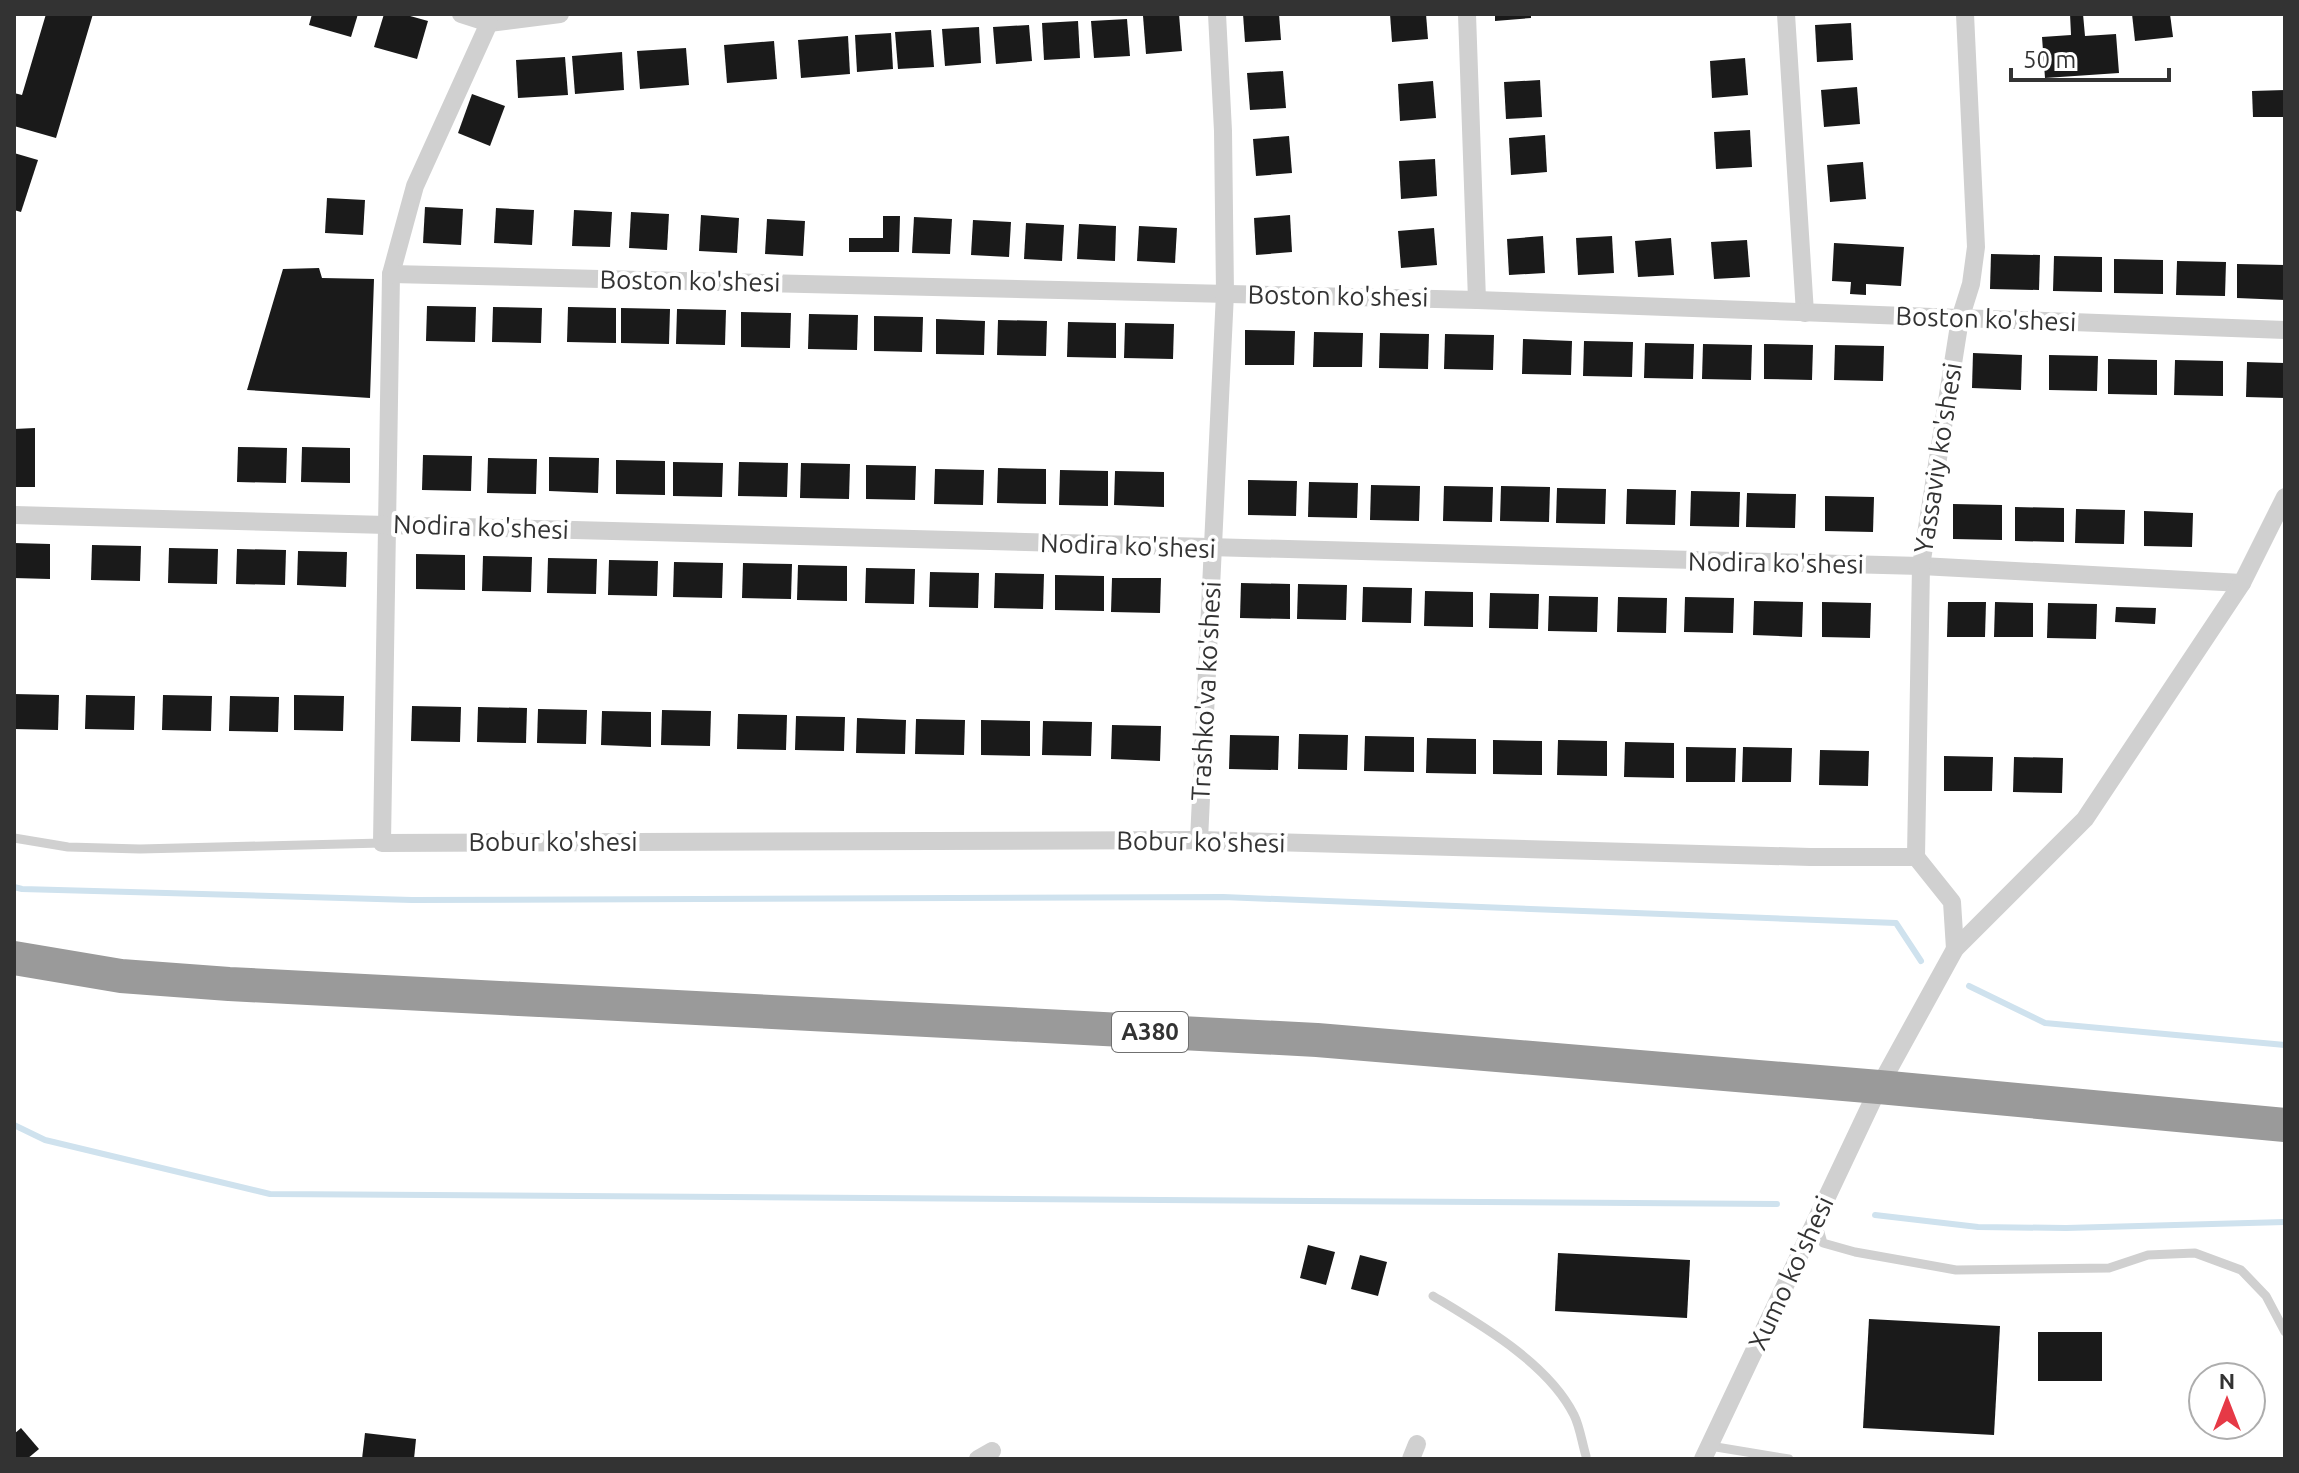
<svg xmlns="http://www.w3.org/2000/svg" width="2299" height="1473" font-family="Ubuntu,sans-serif">
<rect width="100%" height="100%" fill="#fff"/>
<g fill="none" stroke-linecap="round" stroke-linejoin="round">
<g stroke="#cfe2ee" stroke-width="6">
<polyline points="14,887 22,889 412,900 1223,897 1896,923 1921,961"/>
<polyline points="1969,986 2045,1023 2285,1045"/>
<polyline points="14,1125 45,1140 270,1194 1777,1204"/>
<polyline points="1875,1215 1978,1227 2066,1228 2285,1222"/>
</g>
</g>
<g fill="#1a1a1a">
<polygon points="46,14 93,14 56,138 14,126 14,93 22,95"/>
<polygon points="312,14 358,14 351,37 309,25"/>
<polygon points="384,14 403,14 428,21 417,59 374,47"/>
<polygon points="1179,14 1182,51 1146,54 1143,16"/>
<polygon points="1243,14 1279,14 1281,40 1245,42"/>
<polygon points="1390,14 1426,14 1428,39 1392,42"/>
<polygon points="1495,14 1531,14 1531,18 1495,21"/>
<polygon points="2070,14 2083,14 2085,36 2116,34 2119,73 2045,78 2042,37 2071,35"/>
<polygon points="2132,14 2170,14 2173,37 2135,41"/>
<polygon points="1127,19 1130,56 1094,58 1091,21"/>
<polygon points="1078,21 1080,58 1044,60 1042,23"/>
<polygon points="1851,23 1853,60 1817,62 1815,25"/>
<polygon points="1029,25 1032,61 996,64 993,27"/>
<polygon points="979,27 981,63 945,66 942,29"/>
<polygon points="931,30 934,67 898,69 895,32"/>
<polygon points="891,33 893,69 857,72 855,35"/>
<polygon points="848,36 850,74 801,78 798,40"/>
<polygon points="774,41 777,79 727,83 724,45"/>
<polygon points="686,48 689,85 640,89 637,51"/>
<polygon points="622,52 624,90 575,94 572,56"/>
<polygon points="565,57 568,95 518,98 516,60"/>
<polygon points="1745,58 1748,95 1712,98 1710,61"/>
<polygon points="1283,71 1286,108 1250,110 1247,73"/>
<polygon points="1540,80 1542,117 1506,119 1504,82"/>
<polygon points="1433,81 1436,118 1400,121 1398,84"/>
<polygon points="1857,87 1860,124 1824,127 1821,90"/>
<polygon points="2285,90 2285,117 2253,117 2252,91"/>
<polygon points="472,94 505,106 490,146 458,133"/>
<polygon points="1750,130 1752,167 1716,169 1714,132"/>
<polygon points="1545,135 1547,172 1511,175 1509,138"/>
<polygon points="1289,136 1292,173 1256,176 1253,139"/>
<polygon points="14,153 38,160 21,212 14,210"/>
<polygon points="1435,159 1437,196 1401,199 1399,161"/>
<polygon points="1863,162 1866,199 1830,202 1827,165"/>
<polygon points="327,198 365,200 363,235 325,233"/>
<polygon points="425,207 463,209 461,245 423,243"/>
<polygon points="496,208 534,210 532,245 494,243"/>
<polygon points="574,210 612,212 610,247 572,246"/>
<polygon points="631,212 669,214 667,250 629,248"/>
<polygon points="701,215 739,218 737,253 699,251"/>
<polygon points="1290,215 1292,252 1256,255 1254,218"/>
<polygon points="883,216 900,216 899,252 849,252 849,238 883,238"/>
<polygon points="914,217 952,219 950,254 912,253"/>
<polygon points="767,219 805,221 803,256 765,254"/>
<polygon points="973,220 1011,222 1009,257 971,255"/>
<polygon points="1026,223 1064,225 1062,261 1024,259"/>
<polygon points="1079,224 1116,226 1115,261 1077,259"/>
<polygon points="1139,226 1177,228 1175,263 1137,261"/>
<polygon points="1434,228 1437,265 1401,268 1398,231"/>
<polygon points="1543,236 1545,273 1509,275 1507,239"/>
<polygon points="1612,236 1614,273 1578,275 1576,238"/>
<polygon points="1671,238 1674,275 1638,277 1635,241"/>
<polygon points="1747,240 1750,277 1714,279 1711,242"/>
<polygon points="1834,243 1904,247 1901,286 1866,284 1866,295 1850,294 1851,282 1832,281"/>
<polygon points="1991,254 2040,255 2039,290 1990,289"/>
<polygon points="2054,256 2102,257 2102,292 2053,291"/>
<polygon points="2114,259 2163,260 2163,294 2114,293"/>
<polygon points="2177,261 2226,262 2225,296 2176,295"/>
<polygon points="2237,264 2285,265 2285,300 2237,298"/>
<polygon points="319,268 322,278 374,279 370,398 247,390 283,269"/>
<polygon points="427,306 476,307 475,342 426,341"/>
<polygon points="493,307 542,308 541,343 492,342"/>
<polygon points="568,307 616,308 616,343 567,342"/>
<polygon points="621,308 670,309 669,344 621,343"/>
<polygon points="677,309 726,310 725,345 676,344"/>
<polygon points="741,312 791,313 790,348 741,347"/>
<polygon points="809,314 858,315 857,350 808,349"/>
<polygon points="874,316 923,317 922,352 874,351"/>
<polygon points="936,319 985,321 984,355 936,354"/>
<polygon points="998,320 1047,321 1046,356 997,355"/>
<polygon points="1068,322 1116,323 1116,358 1067,357"/>
<polygon points="1125,323 1174,324 1173,359 1124,358"/>
<polygon points="1245,330 1295,331 1294,365 1245,365"/>
<polygon points="1314,332 1363,333 1362,367 1313,367"/>
<polygon points="1380,333 1429,334 1428,369 1379,368"/>
<polygon points="1445,334 1494,335 1493,370 1444,369"/>
<polygon points="1523,339 1572,341 1571,375 1522,374"/>
<polygon points="1584,341 1633,342 1632,377 1583,376"/>
<polygon points="1645,343 1694,344 1693,379 1644,378"/>
<polygon points="1703,344 1752,345 1751,380 1702,379"/>
<polygon points="1764,344 1813,345 1812,380 1764,379"/>
<polygon points="1835,345 1884,346 1883,381 1834,380"/>
<polygon points="1973,353 2022,355 2021,390 1972,388"/>
<polygon points="2049,355 2098,356 2097,391 2049,390"/>
<polygon points="2108,359 2157,360 2157,395 2108,394"/>
<polygon points="2175,360 2223,361 2223,396 2174,395"/>
<polygon points="2247,362 2285,363 2285,398 2246,397"/>
<polygon points="35,428 35,487 14,487 14,429"/>
<polygon points="238,447 287,448 286,483 237,482"/>
<polygon points="302,447 350,448 350,483 301,482"/>
<polygon points="423,455 472,456 471,491 422,490"/>
<polygon points="549,457 599,458 598,493 549,491"/>
<polygon points="488,458 537,459 536,494 487,493"/>
<polygon points="616,460 665,461 665,495 616,494"/>
<polygon points="673,462 723,463 722,497 673,496"/>
<polygon points="739,462 788,463 787,497 738,496"/>
<polygon points="801,463 850,464 849,499 800,498"/>
<polygon points="866,465 916,466 915,500 866,499"/>
<polygon points="998,468 1046,469 1046,504 997,503"/>
<polygon points="935,469 984,470 983,505 934,504"/>
<polygon points="1060,470 1108,471 1108,506 1059,505"/>
<polygon points="1115,471 1164,472 1164,507 1114,505"/>
<polygon points="1248,480 1297,481 1296,516 1248,515"/>
<polygon points="1309,482 1358,483 1357,518 1308,517"/>
<polygon points="1371,485 1420,486 1419,521 1370,520"/>
<polygon points="1444,486 1493,487 1492,522 1443,521"/>
<polygon points="1501,486 1550,487 1549,522 1500,521"/>
<polygon points="1557,488 1606,489 1605,524 1556,523"/>
<polygon points="1627,489 1676,490 1675,525 1626,524"/>
<polygon points="1691,491 1740,492 1739,527 1690,526"/>
<polygon points="1747,493 1796,494 1795,528 1746,527"/>
<polygon points="1825,496 1874,497 1873,532 1825,531"/>
<polygon points="1953,504 2002,505 2002,540 1953,539"/>
<polygon points="2015,507 2064,508 2064,542 2015,541"/>
<polygon points="2076,509 2125,510 2124,544 2075,543"/>
<polygon points="2144,511 2193,513 2192,547 2144,546"/>
<polygon points="14,543 50,544 50,579 14,578"/>
<polygon points="92,545 141,546 140,581 91,580"/>
<polygon points="169,548 218,549 217,584 168,583"/>
<polygon points="237,549 286,550 285,585 236,584"/>
<polygon points="298,551 347,552 346,587 297,585"/>
<polygon points="416,554 465,555 465,590 416,589"/>
<polygon points="483,556 532,557 531,592 482,591"/>
<polygon points="548,558 597,559 596,594 547,593"/>
<polygon points="609,560 658,561 657,596 608,595"/>
<polygon points="674,562 723,563 722,598 673,597"/>
<polygon points="743,563 792,564 791,599 742,598"/>
<polygon points="798,565 847,566 847,601 797,600"/>
<polygon points="866,568 915,569 914,604 865,603"/>
<polygon points="930,572 979,573 978,608 929,607"/>
<polygon points="995,573 1044,574 1043,609 994,608"/>
<polygon points="1055,575 1104,576 1104,611 1055,610"/>
<polygon points="1112,578 1161,578 1160,613 1111,612"/>
<polygon points="1241,583 1290,584 1290,619 1240,618"/>
<polygon points="1298,584 1347,585 1346,620 1297,619"/>
<polygon points="1363,587 1412,588 1411,623 1362,622"/>
<polygon points="1425,591 1473,592 1473,627 1424,626"/>
<polygon points="1490,593 1539,594 1538,629 1489,628"/>
<polygon points="1549,596 1598,597 1597,632 1548,631"/>
<polygon points="1618,597 1667,598 1666,633 1617,632"/>
<polygon points="1685,597 1734,598 1733,633 1684,632"/>
<polygon points="1754,601 1803,602 1802,637 1753,635"/>
<polygon points="1822,602 1871,603 1870,638 1822,637"/>
<polygon points="1948,602 1986,602 1985,637 1947,637"/>
<polygon points="1995,602 2033,603 2033,637 1994,637"/>
<polygon points="2048,603 2097,604 2096,639 2047,638"/>
<polygon points="2116,607 2156,608 2155,624 2115,622"/>
<polygon points="14,694 59,695 58,730 14,729"/>
<polygon points="86,695 135,696 134,730 85,729"/>
<polygon points="163,695 212,696 211,731 162,730"/>
<polygon points="294,695 344,696 343,731 294,730"/>
<polygon points="230,696 279,697 278,732 229,731"/>
<polygon points="412,706 461,707 460,742 411,741"/>
<polygon points="478,707 527,708 526,743 477,742"/>
<polygon points="538,709 587,710 586,744 537,743"/>
<polygon points="662,710 711,711 710,746 661,745"/>
<polygon points="602,711 651,712 651,747 601,745"/>
<polygon points="738,714 787,715 786,750 737,749"/>
<polygon points="796,716 845,717 844,751 795,750"/>
<polygon points="857,718 906,720 905,754 856,753"/>
<polygon points="916,719 965,720 964,755 915,754"/>
<polygon points="981,720 1030,721 1030,756 981,755"/>
<polygon points="1043,721 1092,722 1091,756 1042,755"/>
<polygon points="1112,725 1161,726 1160,761 1111,759"/>
<polygon points="1299,734 1348,735 1347,770 1298,769"/>
<polygon points="1230,735 1279,736 1278,770 1229,769"/>
<polygon points="1365,736 1414,737 1414,772 1364,771"/>
<polygon points="1427,738 1476,739 1476,774 1426,773"/>
<polygon points="1493,740 1542,741 1542,775 1493,774"/>
<polygon points="1558,740 1607,741 1607,776 1557,775"/>
<polygon points="1625,742 1674,743 1674,778 1624,777"/>
<polygon points="1686,747 1736,748 1735,782 1686,782"/>
<polygon points="1743,747 1792,748 1791,782 1742,782"/>
<polygon points="1820,750 1869,751 1868,786 1819,785"/>
<polygon points="1944,756 1993,757 1992,791 1944,791"/>
<polygon points="2014,757 2063,758 2062,793 2013,792"/>
<polygon points="1308,1245 1335,1252 1326,1285 1300,1278"/>
<polygon points="1558,1253 1690,1260 1687,1318 1555,1311"/>
<polygon points="1360,1255 1387,1262 1378,1296 1351,1289"/>
<polygon points="1869,1319 2000,1326 1994,1435 1863,1428"/>
<rect x="2038" y="1332" width="64" height="49"/>
<polygon points="21,1428 39,1449 27,1459 15,1459 14,1434"/>
<polygon points="365,1433 416,1439 414,1459 362,1459"/>
</g>
<g fill="none" stroke-linecap="round" stroke-linejoin="round">
<g stroke="#d0d0d0" stroke-width="9">
<polyline points="14,838 68,847 140,849 382,843"/>
<polyline points="1817,1222 1823,1243 1855,1252 1956,1270 2109,1268 2148,1255 2195,1253 2241,1270 2266,1296 2285,1332"/>
<path d="M1433 1296C1481 1325 1548 1363 1574 1415 1580 1427 1582 1443 1586 1456"/>
<polyline points="1710,1446 1789,1459"/>
</g>
<g stroke="#d0d0d0" stroke-width="18">
<polyline points="461,14 489,23 560,14"/>
<polyline points="1467,14 1477,300"/>
<polyline points="1786,14 1805,313"/>
<polyline points="489,23 415,186 391,274 382,843 1199,840 1810,857 1916,857 1952,902 1955,949"/>
<polyline points="391,274 1477,300 2285,330"/>
<polyline points="14,515 1921,566 2242,583"/>
<polyline points="1199,840 1225,293 1223,131 1217,14"/>
<polyline points="1916,857 1921,566 1960,319 1971,284 1976,247 1965,14"/>
<polyline points="978,1459 992,1451"/>
<polyline points="1411,1459 1417,1444"/>
<polyline points="1703,1459 1879,1087 1955,949 2085,819 2242,583 2285,497"/>
</g>
<polyline stroke="#9a9a9a" stroke-width="34" points="14,958 121,976 229,984 1317,1040 1879,1087 2285,1125"/>
</g>
<g text-anchor="middle" stroke-width="8" stroke-linejoin="round" paint-order="stroke">
<rect fill="#fff" stroke="#707070" stroke-width="2" x="1112" y="1012" width="76" height="40" rx="6"/>
<g font-size="24" font-weight="bold" fill="#333">
<text x="1150" y="1040">A380</text>
</g>
<g font-size="26" fill="#333" stroke="#fff">
<text transform="translate(690 281) rotate(1)" y="9">Boston ko'shesi</text>
<text transform="translate(1338 296) rotate(1)" y="9">Boston ko'shesi</text>
<text transform="translate(1986 319) rotate(2)" y="9">Boston ko'shesi</text>
<text transform="translate(1938 458) rotate(-81)" y="9">Yassaviy ko'shesi</text>
<text transform="translate(481 527) rotate(2)" y="9">Nodira ko'shesi</text>
<text transform="translate(1128 546) rotate(2)" y="9">Nodira ko'shesi</text>
<text transform="translate(1776 563) rotate(1)" y="9">Nodira ko'shesi</text>
<text transform="translate(1206 691) rotate(-87)" y="9">Trashko'va ko'shesi</text>
<text x="553" y="851">Bobur ko'shesi</text>
<text transform="translate(1201 842) rotate(1)" y="9">Bobur ko'shesi</text>
<text transform="translate(1791 1273) rotate(-65)" y="9">Xumo ko'shesi</text>
</g>
</g>
<rect width="2299" height="1473" fill="none" stroke="#333333" stroke-width="32"/>
<g transform="translate(2227 1401)"><circle r="38" fill="#ffffff" stroke="#adadad" stroke-width="2"/>
<path d="M0-6L14 30L0 20L-14 30Z" fill="#e63946"/>
<text y="-12" font-size="22" font-weight="bold" text-anchor="middle" fill="#333333">N</text>
</g>
<path d="M2011 68v12h158v-12" fill="none" stroke="#333333" stroke-width="4"/>
<text x="2023" y="68" font-size="24" fill="#333333" stroke="#ffffff" stroke-width="6" paint-order="stroke">50 m</text>
</svg>
